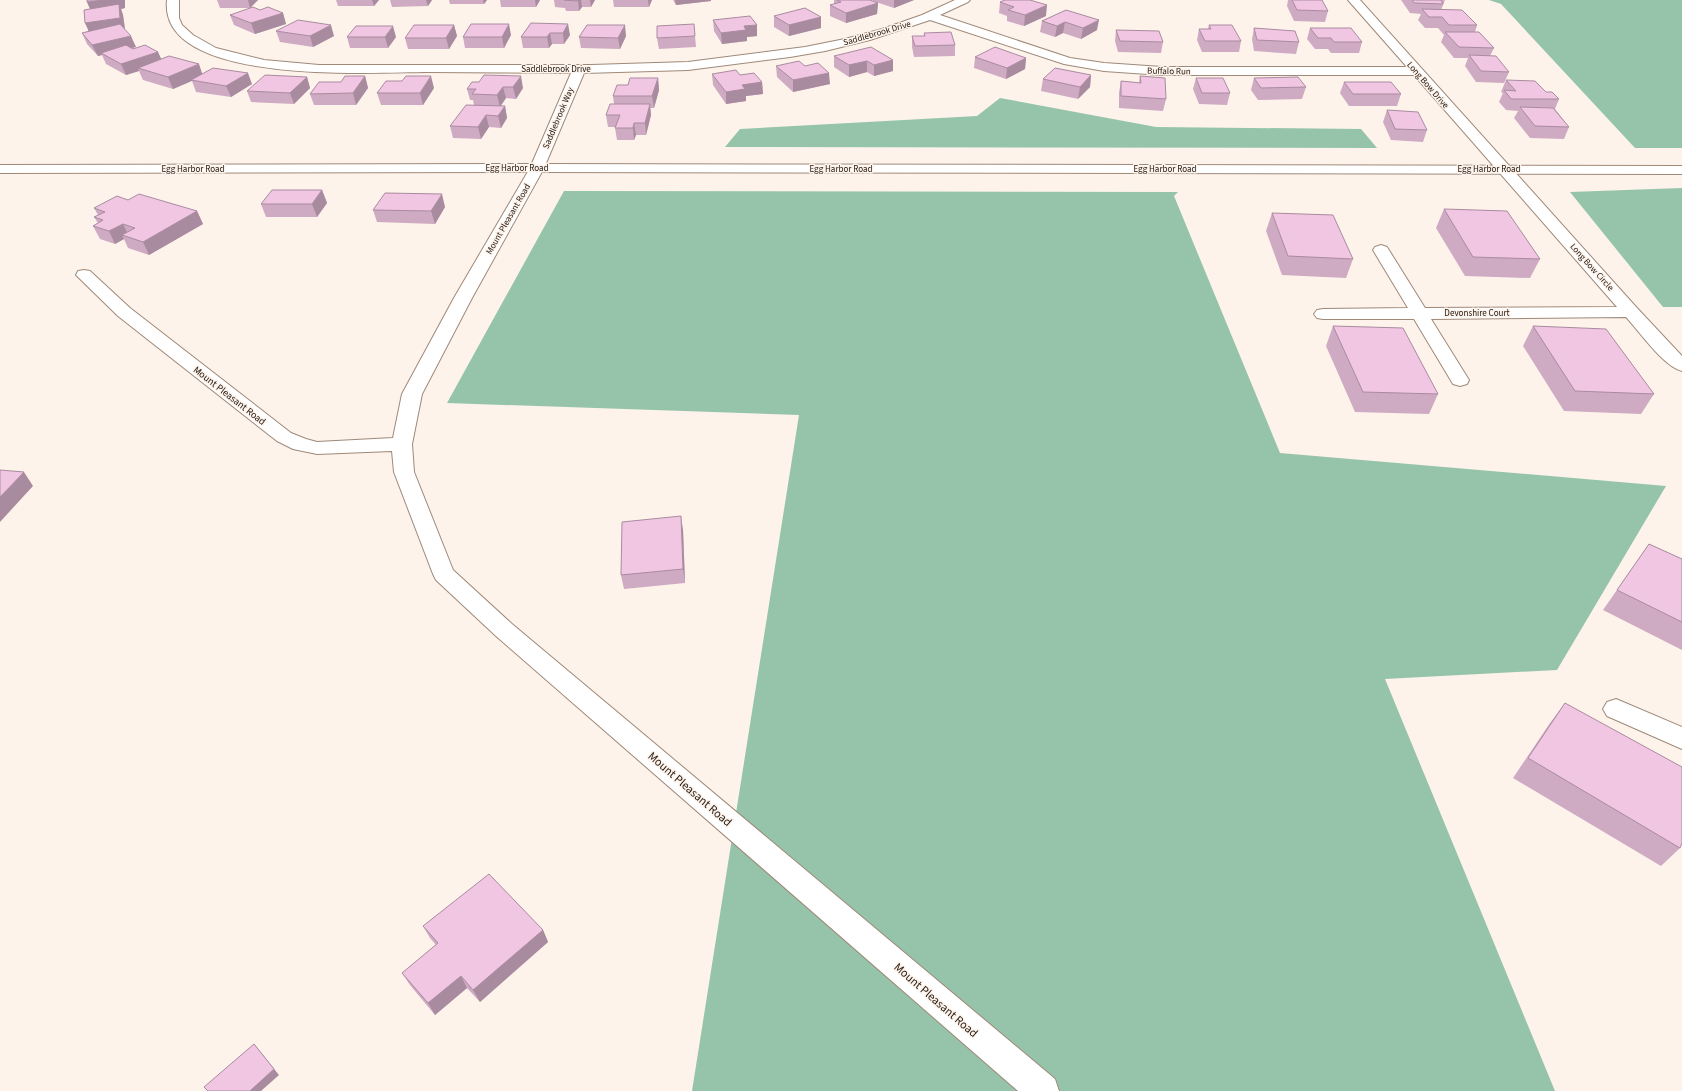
<svg xmlns="http://www.w3.org/2000/svg" width="1682" height="1091" font-family="'Source Sans 3',sans-serif">
<rect width="100%" height="100%" fill="#fdf3eb"/>
<g fill="#95c4aa">
<polygon points="1489,0 1682,0 1682,148 1635,148 1501,4"/>
<polygon points="1000,98 1156,127 1361,129 1377,148 725,147 740,129 977,116"/>
<polygon points="1682,188 1682,307 1663,307 1570,192"/>
<polygon points="564,191 1178,192 1174,196 1280,453 1666,486 1557,670 1385,679 1555,1091 692,1091 799,415 447,403"/>
</g>
<g fill="none" stroke-linecap="round" stroke-linejoin="round">
<defs>
<g id="minor">
<path d="M167 0H179V18L182 25 193 35 216 48 264 60 319 65H591L688 62 805 47 845 39 882 29 922 15 955 0H970L968 2 940 15 1070 58 1104 63 1162 67H1407L1348 0H1360L1637 308 1682 356V371C1663 366 1640 332 1626 317L1431 319 1469 380 1467 384 1460 386 1453 384 1414 319H1323L1317 318 1314 314 1317 310 1323 309 1408 308 1373 250 1375 247 1381 245 1387 247 1425 308 1617 307 1414 75H1162L1104 71 1064 64 930 20 870 40 825 51 790 57 688 70 584 73 544 168 472 298 422 394 412 444 414 472 453 570 512 624 1055 1079 1059 1091H1018L496 636 436 580 433 574 394 472 392 451 317 454 293 449 277 441 118 316 76 275 78 271 84 270 90 271 130 308 291 433 306 439 317 442 393 438 402 394 454 298 530 168 571 73C524 73 476 72 429 72 376 72 158 87 167 0Z"/>
<polygon points="1616,699 1682,727 1682,749 1607,716 1603,709 1607,702"/>
</g>
<polygon id="major" points="537,164 1682,166 1682,174 537,172 0,173 0,165"/>
</defs>
<use href="#minor" stroke="#9f8978" stroke-width="2"/>
<use href="#major" stroke="#9f8978" stroke-width="2"/>
<use href="#minor" fill="#fff" fill-rule="evenodd"/>
<use href="#major" fill="#fff" fill-rule="evenodd"/>
</g>
<g fill="#cfaac3">
<polygon points="87,0 125,0 125,8 121,9 123,15 125,29 124,29 136,47 132,48 133,49 158,52 161,59 203,74 252,84 231,97 196,92 192,81 173,89 143,80 139,71 126,75 106,64 102,55 98,56 87,44 82,33 88,31 90,9 87,2"/>
<polygon points="217,0 258,0 250,8 220,8"/>
<polygon points="336,0 379,0 374,6 338,6"/>
<polygon points="390,0 432,0 428,6 392,7"/>
<polygon points="449,0 487,0 484,4 450,4"/>
<polygon points="500,0 540,0 536,7 501,7"/>
<polygon points="554,0 595,0 591,7 582,7 579,11 566,11 565,8 555,7"/>
<polygon points="613,0 652,0 649,7 614,7"/>
<polygon points="673,0 711,0 711,1 676,5"/>
<polygon points="834,0 870,0 878,3 877,14 846,23 830,16 830,5 834,4"/>
<polygon points="873,0 914,0 894,8 873,1"/>
<polygon points="1288,0 1322,0 1328,11 1325,22 1294,21 1287,6"/>
<polygon points="1401,0 1445,0 1441,10 1477,25 1475,32 1494,48 1490,56 1509,72 1504,83 1476,82 1465,66 1468,58 1454,58 1441,42 1444,35 1438,28 1425,28 1418,20 1421,14 1410,13"/>
<polygon points="1000,2 1046,16 1024,26 1007,21 1007,16 999,13"/>
<polygon points="260,10 283,13 286,24 255,34 234,25 230,15"/>
<polygon points="1066,10 1097,30 1081,39 1063,33 1055,37 1040,32 1042,21"/>
<polygon points="774,16 821,17 821,28 789,36 774,27"/>
<polygon points="713,20 757,25 757,36 747,37 747,41 722,44 714,31"/>
<polygon points="531,23 570,35 564,44 552,44 549,48 523,48 521,37"/>
<polygon points="454,25 457,36 449,49 408,49 405,38"/>
<polygon points="1209,25 1241,41 1239,52 1202,52 1197,40 1199,29 1208,29"/>
<polygon points="1254,28 1299,42 1296,54 1254,51 1252,39"/>
<polygon points="1310,28 1362,42 1359,53 1331,53 1328,49 1315,49 1307,39"/>
<polygon points="1116,30 1163,42 1161,53 1118,52 1115,41"/>
<polygon points="276,31 334,36 313,47 280,42"/>
<polygon points="924,33 955,45 955,56 914,57 912,47 912,36 924,36"/>
<polygon points="511,35 504,48 465,48 463,37"/>
<polygon points="626,36 620,49 581,48 579,37"/>
<polygon points="695,36 696,47 659,49 657,38"/>
<polygon points="347,37 396,37 388,48 350,48"/>
<polygon points="834,56 893,60 893,71 874,76 867,72 849,77 834,67"/>
<polygon points="975,57 1026,58 1025,69 1006,79 974,68"/>
<polygon points="776,66 805,66 830,84 793,92 777,77"/>
<polygon points="712,74 740,75 762,82 763,94 746,96 746,101 726,104 713,85"/>
<polygon points="1091,75 1090,87 1078,99 1041,91 1043,79"/>
<polygon points="365,76 368,88 356,105 314,105 310,94 341,82"/>
<polygon points="1140,76 1166,99 1163,111 1119,108 1119,93 1121,81 1139,83"/>
<polygon points="307,77 310,88 294,104 251,102 247,91"/>
<polygon points="658,78 659,90 654,108 650,108 651,115 646,135 636,135 634,140 617,140 615,128 616,127 608,127 606,115 614,104 613,96"/>
<polygon points="1196,78 1230,93 1227,105 1199,104 1193,89"/>
<polygon points="1254,78 1306,87 1302,99 1258,100 1251,90"/>
<polygon points="1506,80 1546,92 1559,99 1555,109 1569,127 1564,139 1530,138 1514,118 1518,111 1506,110 1499,102 1503,93 1501,92"/>
<polygon points="472,82 523,88 516,99 506,98 500,106 505,106 507,118 501,128 489,127 481,139 453,138 450,126 474,105 473,100 470,100 467,89"/>
<polygon points="1344,82 1401,94 1397,106 1349,106 1340,93"/>
<polygon points="434,88 423,105 381,105 377,93"/>
<polygon points="1387,110 1427,130 1423,142 1391,140 1383,122"/>
<polygon points="322,190 327,203 317,217 266,217 261,204"/>
<polygon points="128,200 197,211 203,224 149,255 128,248 124,239 115,244 100,239 93,226 98,223 94,217 98,215 94,208"/>
<polygon points="445,207 435,224 377,222 373,210"/>
<polygon points="1444,209 1540,259 1530,278 1465,276 1436,228"/>
<polygon points="1272,213 1353,259 1346,278 1282,275 1266,231"/>
<polygon points="1333,326 1438,394 1429,414 1355,412 1326,346"/>
<polygon points="1533,326 1654,394 1641,414 1564,411 1523,346"/>
<polygon points="683,530 685,583 624,589 621,575"/>
<polygon points="1649,544 1682,559 1682,650 1603,610"/>
<polygon points="1565,703 1680,848 1661,866 1513,778 1550,723"/>
<polygon points="423,926 543,930 548,942 480,1002 467,988 435,1015 410,985 402,973 436,945 430,938"/>
</g>
<g fill="#a98b9f">
<polygon points="104,0 125,0 125,8 121,9 123,15 125,29 90,34 85,23 92,13 87,2"/>
<polygon points="248,0 258,0 250,8"/>
<polygon points="372,0 379,0 374,6"/>
<polygon points="426,0 432,0 428,6"/>
<polygon points="483,0 487,0 484,4"/>
<polygon points="535,0 540,0 536,7"/>
<polygon points="578,0 581,0 582,7 579,11"/>
<polygon points="590,0 595,0 591,7"/>
<polygon points="648,0 652,0 649,7"/>
<polygon points="675,0 711,0 711,1 676,5"/>
<polygon points="894,0 914,0 894,8"/>
<polygon points="878,3 877,14 846,23 846,13"/>
<polygon points="1047,5 1046,16 1024,26 1025,15"/>
<polygon points="283,13 286,24 255,34 251,23"/>
<polygon points="821,17 821,28 789,36 789,25"/>
<polygon points="1099,20 1097,30 1081,39 1083,28"/>
<polygon points="1065,22 1063,33 1055,37 1057,26"/>
<polygon points="509,24 511,35 504,48 502,37"/>
<polygon points="568,24 570,35 564,44 563,33"/>
<polygon points="331,25 334,36 313,47 310,36"/>
<polygon points="454,25 457,36 449,49 446,38"/>
<polygon points="625,25 626,36 620,49 618,38"/>
<polygon points="757,25 757,36 747,37 747,41 722,44 721,33 744,26"/>
<polygon points="393,26 396,37 388,48 385,37"/>
<polygon points="550,33 552,44 549,48 547,37"/>
<polygon points="131,36 136,47 104,55 101,53 102,55 98,56 92,45"/>
<polygon points="158,52 163,63 138,68 139,71 126,75 121,64"/>
<polygon points="1026,58 1025,69 1006,79 1007,68"/>
<polygon points="893,60 893,71 874,76 874,65"/>
<polygon points="867,61 867,72 849,77 849,65"/>
<polygon points="199,64 203,76 173,89 168,77"/>
<polygon points="248,73 252,84 231,97 226,86"/>
<polygon points="829,73 830,84 793,92 793,80"/>
<polygon points="1091,75 1090,87 1078,99 1080,87"/>
<polygon points="365,76 368,88 356,105 353,93"/>
<polygon points="431,76 434,88 423,105 420,93"/>
<polygon points="521,76 523,88 516,99 513,87"/>
<polygon points="307,77 310,88 294,104 290,93"/>
<polygon points="658,78 659,90 654,108 652,96"/>
<polygon points="762,82 763,94 746,96 746,101 726,104 726,92 742,85"/>
<polygon points="503,87 506,98 500,107 497,95"/>
<polygon points="650,104 651,115 646,135 645,123"/>
<polygon points="505,106 507,118 501,128 498,116"/>
<polygon points="486,115 489,127 481,139 478,127"/>
<polygon points="634,123 636,135 634,140 633,128"/>
<polygon points="322,190 327,203 317,217 312,204"/>
<polygon points="442,194 445,207 435,224 431,211"/>
<polygon points="197,211 203,224 149,255 143,242"/>
<polygon points="123,224 129,236 122,235 124,239 115,244 109,231"/>
<polygon points="24,472 33,486 0,522 0,497"/>
<polygon points="681,516 683,530 685,583 683,569"/>
<polygon points="543,930 548,942 480,1002 473,990"/>
<polygon points="461,976 467,988 435,1015 428,1003"/>
<polygon points="254,1044 279,1075 261,1091 250,1091"/>
</g>
<g fill="#f1c6e3" stroke="#a98b9f">
<polygon points="87,0 104,0 87,2"/>
<polygon points="564,0 578,0 577,1"/>
<polygon points="837,0 870,0 878,3 846,13 830,5 841,2"/>
<polygon points="1005,0 1030,0 1047,5 1025,15 1008,10 1014,7 1000,2"/>
<polygon points="1292,0 1322,0 1328,11 1297,10"/>
<polygon points="1412,0 1441,0 1443,4 1414,3"/>
<polygon points="119,4 120,18 85,23 84,10"/>
<polygon points="253,7 260,10 268,7 283,13 251,23 230,15"/>
<polygon points="805,8 821,17 789,25 774,16"/>
<polygon points="1422,9 1462,10 1477,25 1449,25 1442,17 1429,17"/>
<polygon points="1066,10 1099,20 1083,28 1065,22 1057,26 1042,21"/>
<polygon points="750,16 757,25 744,26 746,30 721,33 713,20"/>
<polygon points="298,20 331,25 310,36 276,31"/>
<polygon points="531,23 568,24 563,33 550,33 547,37 521,37"/>
<polygon points="120,24 131,36 92,45 82,33"/>
<polygon points="471,24 509,24 502,37 463,37"/>
<polygon points="694,24 695,36 657,38 657,26"/>
<polygon points="414,25 454,25 446,38 405,38"/>
<polygon points="587,25 625,25 618,38 579,37"/>
<polygon points="1209,25 1232,25 1241,41 1205,41 1199,29 1211,29"/>
<polygon points="356,26 393,26 385,37 347,37"/>
<polygon points="1254,28 1295,31 1299,42 1257,40"/>
<polygon points="1310,28 1351,28 1362,42 1334,42 1331,38 1318,38"/>
<polygon points="1116,30 1159,31 1163,42 1120,41"/>
<polygon points="951,32 955,45 915,46 912,36 925,36 924,33"/>
<polygon points="1445,32 1479,32 1494,48 1459,47"/>
<polygon points="126,45 133,49 145,45 158,52 121,64 101,53"/>
<polygon points="871,47 893,60 874,65 867,61 849,65 834,56"/>
<polygon points="995,47 1026,58 1007,68 975,57"/>
<polygon points="1469,55 1496,56 1509,72 1481,71"/>
<polygon points="169,56 199,64 168,77 138,68"/>
<polygon points="799,61 805,66 818,63 829,73 793,80 776,66"/>
<polygon points="213,68 248,73 226,86 191,80"/>
<polygon points="1055,68 1091,75 1080,87 1043,79"/>
<polygon points="736,70 740,75 754,73 762,82 742,85 745,89 726,92 712,74"/>
<polygon points="265,75 307,77 290,93 247,91"/>
<polygon points="484,75 521,76 513,87 503,87 497,95 472,94 476,89 467,89 472,82 479,82"/>
<polygon points="345,76 365,76 353,93 310,94 319,82 341,82"/>
<polygon points="406,76 431,76 420,93 377,93 386,81 402,81"/>
<polygon points="1140,76 1165,78 1166,99 1121,96 1121,81 1141,83"/>
<polygon points="1298,77 1306,87 1261,88 1254,78"/>
<polygon points="630,78 658,78 652,96 613,96 617,85 628,85"/>
<polygon points="1196,78 1223,78 1230,93 1202,93"/>
<polygon points="1506,80 1535,81 1546,92 1552,92 1559,99 1511,99 1504,90 1516,91"/>
<polygon points="1344,82 1391,82 1401,94 1353,94"/>
<polygon points="610,104 650,104 645,123 634,123 633,128 615,128 620,115 606,115"/>
<polygon points="466,105 505,106 498,116 486,115 478,127 450,126"/>
<polygon points="1520,107 1553,108 1569,127 1535,126"/>
<polygon points="1387,110 1418,112 1427,130 1395,129"/>
<polygon points="272,190 322,190 312,204 261,204"/>
<polygon points="385,193 442,194 431,211 373,210"/>
<polygon points="139,194 197,211 143,242 122,235 135,228 123,224 109,231 93,226 103,220 94,217 105,212 94,208 117,196 128,200"/>
<polygon points="1444,209 1507,211 1540,259 1473,257"/>
<polygon points="1272,213 1333,215 1353,259 1288,256"/>
<polygon points="1333,326 1403,328 1438,394 1363,392"/>
<polygon points="1533,326 1606,329 1654,394 1575,391"/>
<polygon points="0,470 24,472 0,497"/>
<polygon points="681,516 683,569 621,575 622,522"/>
<polygon points="1649,544 1682,559 1682,622 1617,590"/>
<polygon points="1565,703 1682,767 1682,843 1680,848 1528,758"/>
<polygon points="489,874 543,930 473,990 461,976 428,1003 402,973 438,943 423,926"/>
<polygon points="254,1044 274,1069 250,1091 208,1091 204,1087"/>
</g>
<g text-anchor="middle" stroke-width="3" stroke-linejoin="round" paint-order="stroke">
<g font-size="9" fill="#1f1710" stroke="#fdf3eb">
<text transform="translate(877 33) rotate(-16)" y="3">Saddlebrook Drive</text>
<text x="556" y="72">Saddlebrook Drive</text>
<text transform="translate(1169 71) rotate(1)" y="3">Buffalo Run</text>
<text transform="translate(1428 85) rotate(49)" y="3">Long Bow Drive</text>
<text transform="translate(558 118) rotate(-67)" y="3">Saddlebrook Way</text>
<text x="517" y="171">Egg Harbor Road</text>
<text x="193" y="172">Egg Harbor Road</text>
<text x="841" y="172">Egg Harbor Road</text>
<text x="1165" y="172">Egg Harbor Road</text>
<text x="1489" y="172">Egg Harbor Road</text>
<text transform="translate(508 219) rotate(-60)" y="3">Mount Pleasant Road</text>
<text transform="translate(1592 267) rotate(48)" y="3">Long Bow Circle</text>
<text x="1477" y="316">Devonshire Court</text>
</g>
<g font-size="10" fill="#1f1710" stroke="#fdf3eb">
<text transform="translate(230 395) rotate(38)" y="4">Mount Pleasant Road</text>
</g>
<g font-size="12" fill="#1f1710" stroke="#fdf3eb">
<text transform="translate(690 789) rotate(41)" y="4">Mount Pleasant Road</text>
<text transform="translate(936 1000) rotate(41)" y="4">Mount Pleasant Road</text>
</g>
</g>
</svg>
